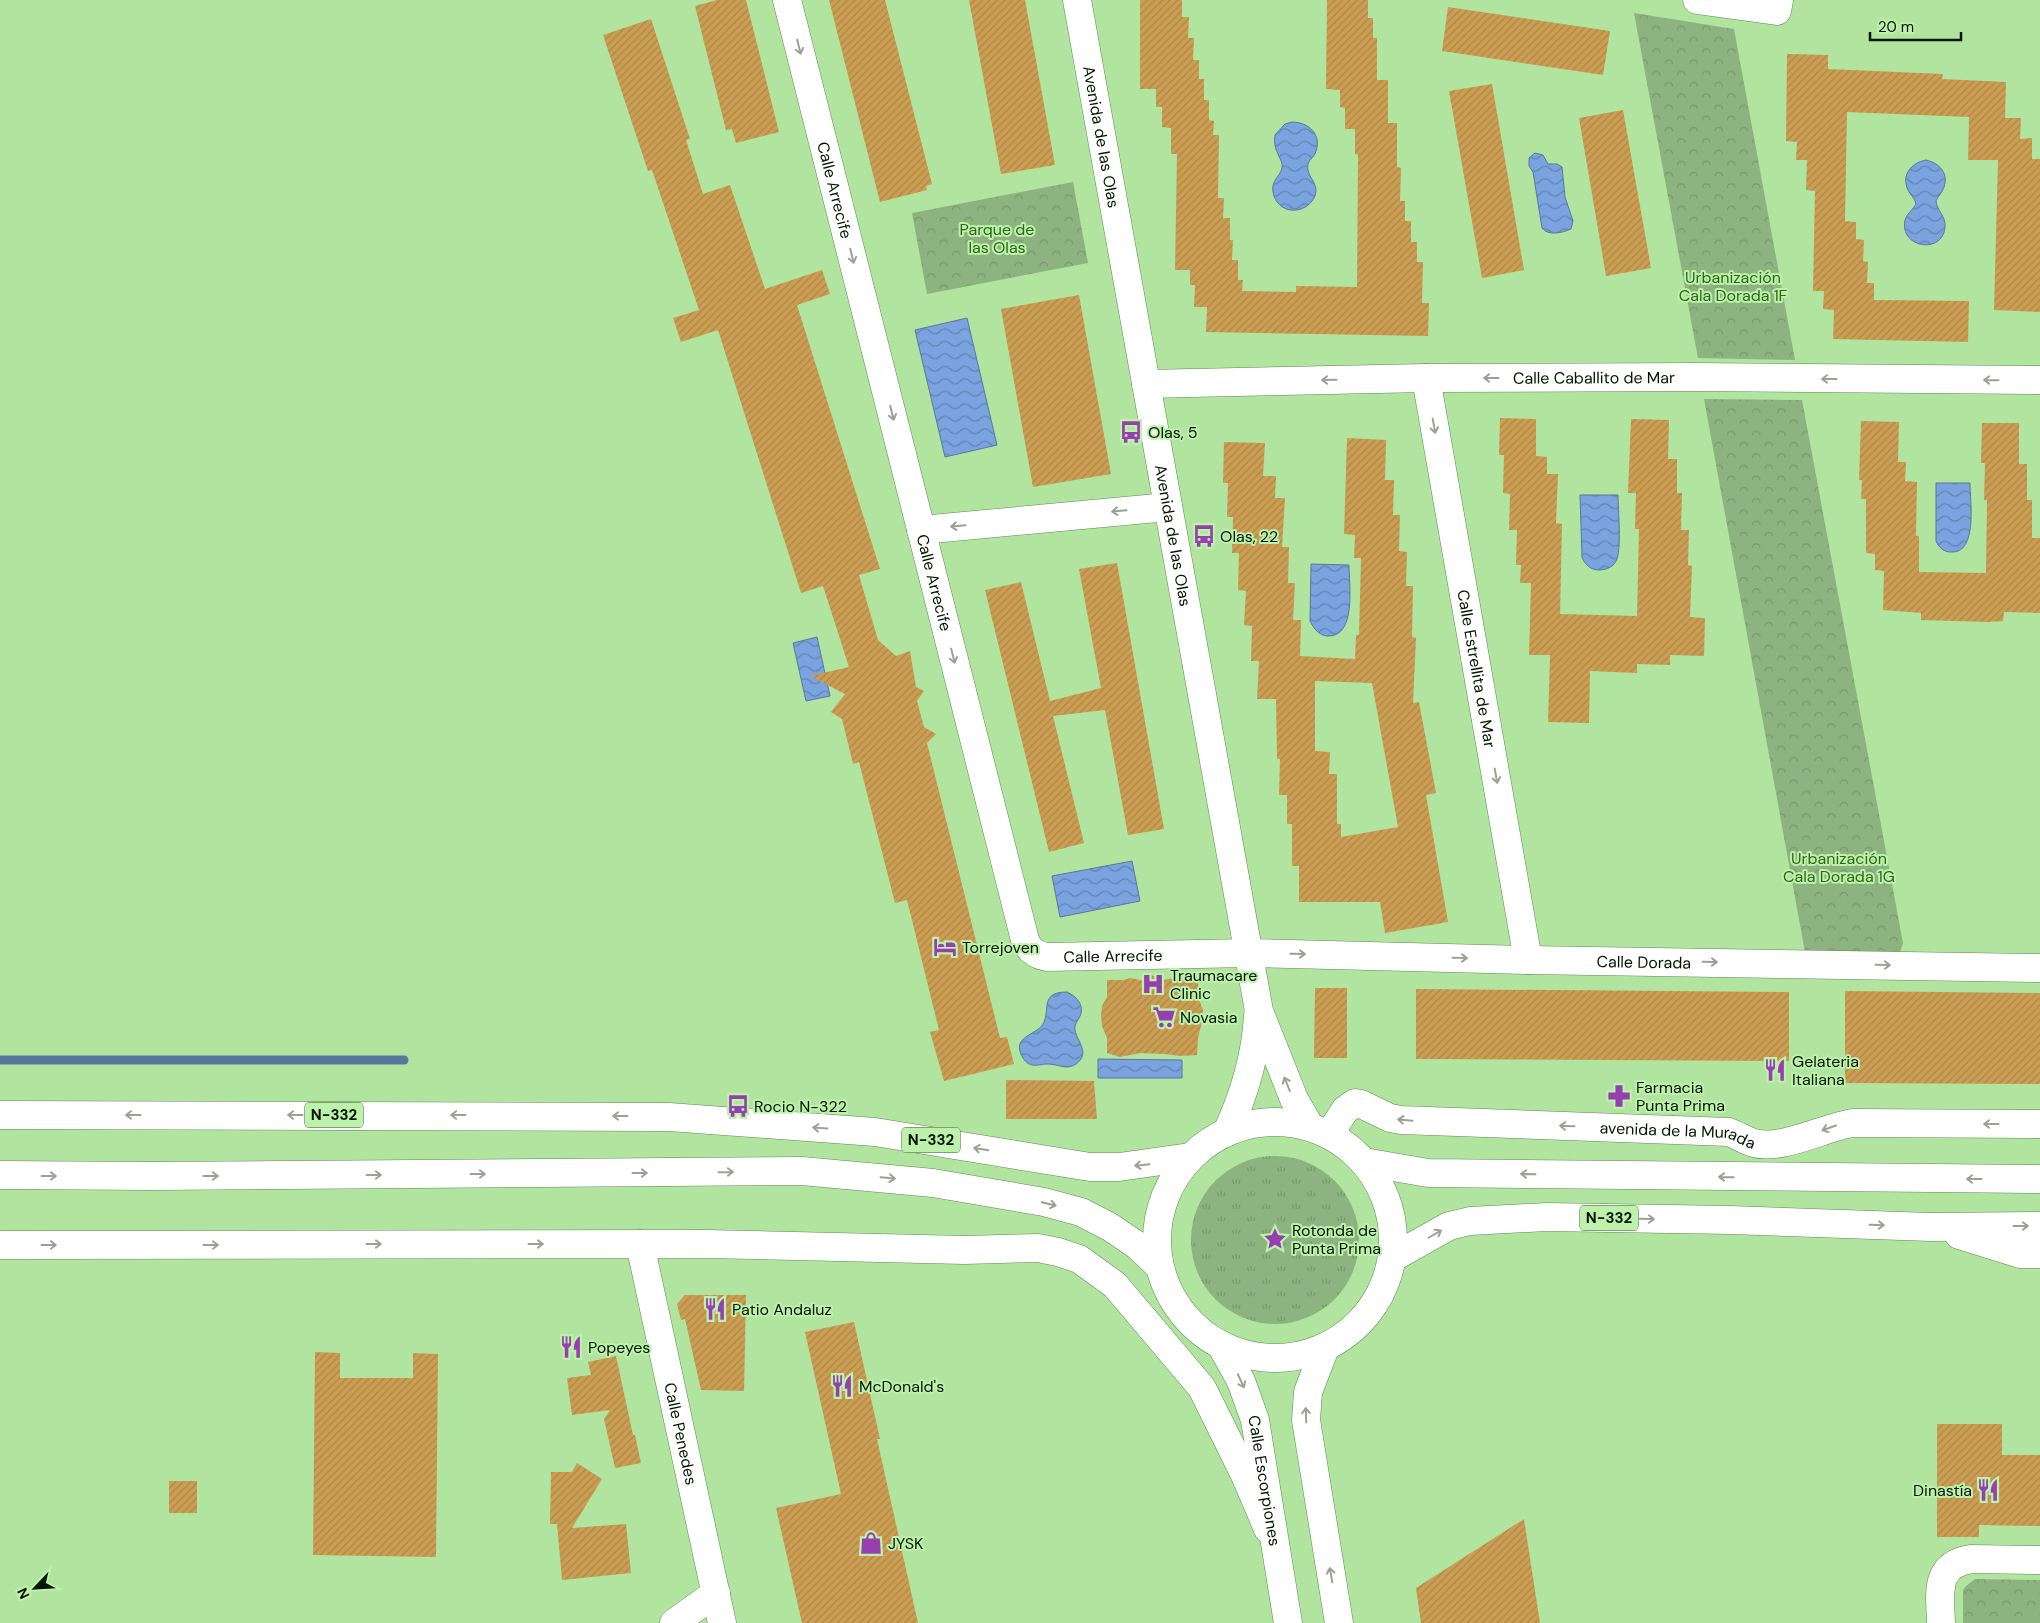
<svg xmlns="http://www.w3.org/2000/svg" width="2040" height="1623" font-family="'DM Sans',sans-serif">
<defs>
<pattern id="grass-tufts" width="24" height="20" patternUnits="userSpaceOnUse" patternTransform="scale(1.25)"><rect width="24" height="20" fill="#8db380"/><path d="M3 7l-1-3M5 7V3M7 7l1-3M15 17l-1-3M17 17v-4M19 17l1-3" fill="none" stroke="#78996d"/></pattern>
<pattern id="park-crowns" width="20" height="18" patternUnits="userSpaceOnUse" patternTransform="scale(1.25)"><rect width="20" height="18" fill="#8db380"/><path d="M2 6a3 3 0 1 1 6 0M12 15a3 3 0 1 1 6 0" fill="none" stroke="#78996d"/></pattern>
<pattern id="water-waves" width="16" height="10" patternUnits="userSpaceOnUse" patternTransform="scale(1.25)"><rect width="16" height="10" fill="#7aa3df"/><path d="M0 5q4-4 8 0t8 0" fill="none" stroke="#6284b2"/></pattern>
<pattern id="building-hatch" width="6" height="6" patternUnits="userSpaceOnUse" patternTransform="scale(1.25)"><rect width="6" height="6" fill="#cb9e54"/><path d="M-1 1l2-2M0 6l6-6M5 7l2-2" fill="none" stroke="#ad8747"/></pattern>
</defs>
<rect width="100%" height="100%" fill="#b1e49f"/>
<circle fill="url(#grass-tufts)" cx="1275" cy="1240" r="84"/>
<g fill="url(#park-crowns)">
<polygon points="1634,13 1734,29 1795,360 1698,358"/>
<polygon points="1073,182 1088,263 927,294 912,213"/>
<polygon points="1704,399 1802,400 1903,943 1900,952 1805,952"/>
<polygon points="1975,1579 2040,1580 2040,1623 1963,1623 1963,1590 1966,1586"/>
</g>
<g fill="url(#water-waves)" stroke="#57789c">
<path d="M1292 122C1308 122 1322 134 1316 151 1315 157 1309 159 1308 164 1305 176 1320 183 1315 196 1306 216 1277 215 1273 192 1271 180 1280 177 1282 168 1284 159 1272 152 1275 135L1285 124Z"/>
<path d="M1535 153 1543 155 1548 164H1557L1562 167 1565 197 1573 221 1571 229C1562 233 1548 236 1542 228L1533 172 1529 166V158Z"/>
<path d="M1926 160C1939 163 1949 173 1944 187 1942 193 1938 196 1936 201 1937 211 1946 216 1945 227 1943 255 1899 248 1905 220 1907 213 1913 210 1916 204 1915 198 1911 196 1908 190 1901 175 1911 163 1926 160Z"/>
<polygon points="967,318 997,445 945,457 915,330"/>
<path d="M1936 483H1970C1970 501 1978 554 1951 552 1944 552 1939 548 1936 541Z"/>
<path d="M1580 495H1618C1618 508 1622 552 1616 561 1613 567 1606 570 1599 570 1591 570 1585 565 1582 557Z"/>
<path d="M1311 564 1349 565C1349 584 1357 638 1327 636 1319 635 1314 629 1310 621Z"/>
<polygon points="817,637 830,696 806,701 793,643"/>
<polygon points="1132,861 1140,901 1060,917 1052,876"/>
<path d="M1067 992C1076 996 1085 1005 1080 1016 1078 1021 1074 1024 1075 1030 1077 1042 1091 1053 1076 1064 1066 1071 1057 1063 1046 1064 1037 1065 1029 1068 1023 1058 1010 1036 1036 1036 1043 1024 1051 1010 1039 992 1067 992Z"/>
<polygon points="1098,1059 1182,1060 1182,1078 1098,1078"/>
</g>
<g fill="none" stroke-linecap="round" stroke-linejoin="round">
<polyline stroke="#57789c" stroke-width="9" points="0,1060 404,1060"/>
</g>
<g fill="url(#building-hatch)" fill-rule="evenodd">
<polygon points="717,0 746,0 779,132 736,143 732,129 726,130 695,6"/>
<polygon points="829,0 885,0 932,184 926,186 927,190 880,202"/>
<polygon points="969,0 1025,0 1055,165 1001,174"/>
<polygon points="1140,0 1182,0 1182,17 1189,17 1188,38 1194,38 1193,60 1199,60 1199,79 1204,79 1204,100 1209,100 1209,120 1214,121 1213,135 1219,135 1218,198 1224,198 1223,218 1230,218 1230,240 1233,240 1232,260 1238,260 1238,280 1243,280 1242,291 1296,292 1296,286 1357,287 1358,155 1355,154 1355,129 1345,129 1345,108 1340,107 1340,90 1326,89 1327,0 1368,0 1368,18 1373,18 1373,38 1377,38 1377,80 1388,80 1388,123 1397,123 1397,167 1401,168 1400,201 1405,201 1405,221 1411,221 1411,242 1417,242 1417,262 1423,262 1422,303 1429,303 1428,336 1206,332 1207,307 1194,307 1195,285 1190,285 1190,270 1175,270 1177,154 1171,154 1171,128 1162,127 1162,107 1156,107 1156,89 1140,89"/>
<polygon points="1448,7 1610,31 1603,75 1442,51"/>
<polygon points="651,19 690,139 686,140 703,194 730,185 765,289 822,270 830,294 797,305 880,569 859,575 878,640 896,656 910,651 916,687 924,691 917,701 924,727 936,734 927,743 1000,1038 1007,1037 1014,1064 944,1081 930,1032 939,1030 907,900 895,903 859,762 853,764 842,719 831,712 845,694 810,676 849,667 823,586 801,593 718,330 681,342 673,318 699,310 652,170 648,171 603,35"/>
<polygon points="1787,54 1828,55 1828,69 1943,74 1942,79 2006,82 2005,118 2021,118 2020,139 2032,138 2032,159 2040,159 2040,312 1994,310 1998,160 1968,160 1969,117 1847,112 1845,221 1856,222 1856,239 1864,240 1863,261 1868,262 1867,283 1874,283 1874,300 1969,301 1968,342 1833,339 1834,310 1823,309 1824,291 1813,291 1815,191 1806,190 1807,160 1796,160 1797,142 1786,141"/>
<polygon points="1492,84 1524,270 1482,278 1449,91"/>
<polygon points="1623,110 1651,268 1606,276 1579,118"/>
<polygon points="1079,295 1111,474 1033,487 1001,309"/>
<polygon points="1500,418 1536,419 1536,456 1547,457 1547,474 1558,474 1556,523 1562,524 1560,614 1637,616 1639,529 1635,529 1636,493 1628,493 1631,419 1669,420 1668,459 1677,459 1677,493 1682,493 1681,530 1689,530 1688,565 1692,566 1690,617 1705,618 1704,656 1670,655 1670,665 1637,664 1637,673 1590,671 1589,723 1548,722 1550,655 1529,655 1531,583 1520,583 1521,565 1516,565 1517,530 1509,530 1510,494 1503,493 1504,455 1499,455"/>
<polygon points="1861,421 1899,422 1898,462 1906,462 1905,481 1917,482 1916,536 1919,536 1919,572 1986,573 1987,500 1984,500 1985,463 1981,463 1982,423 2019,423 2019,464 2027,464 2027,500 2032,500 2032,538 2040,538 2040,613 2004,612 2003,621 1988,622 1921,620 1921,613 1883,610 1884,571 1875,570 1875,554 1866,553 1866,499 1861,499 1862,480 1859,480"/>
<path d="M1347 438 1386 440 1385 480H1394L1393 515H1400L1399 551 1407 552 1406 586H1413L1412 637 1416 638 1413 703 1419 702 1436 793 1426 795 1448 922 1385 933 1380 902H1299V866H1292V824H1287V795H1279L1280 759H1277L1276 699H1257L1259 661H1251L1252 626 1244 625 1246 591 1238 590 1239 553H1232L1233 517H1227L1228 483H1223L1224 442 1265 443 1263 476H1276L1275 498H1285L1282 547H1289L1288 583H1295L1293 620H1301L1300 656 1355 659 1356 635H1359L1361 558H1354L1355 535 1344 534ZM1315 681 1372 683 1398 827 1341 837V824H1337V774H1329L1330 752 1315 751Z"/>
<polygon points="1117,563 1164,829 1128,835 1105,710 1053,716 1084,843 1049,852 985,590 1021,582 1050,701 1101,688 1079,569"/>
<polygon points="1152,975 1159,981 1174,978 1181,980 1198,981 1198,997 1203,1010 1203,1018 1198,1038 1197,1055 1181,1056 1165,1054 1140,1053 1120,1057 1107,1053 1107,1038 1102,1026 1101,1016 1102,1006 1107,997 1107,980 1123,980 1131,978 1144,981"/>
<polygon points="1315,988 1347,988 1347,1058 1314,1058"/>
<polygon points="1416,989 1789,992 1789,1061 1416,1059"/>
<polygon points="1845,991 2040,993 2040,1084 1845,1083"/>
<polygon points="1006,1080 1094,1081 1097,1119 1006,1119"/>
<polygon points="685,1295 746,1295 744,1391 701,1390 685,1319 681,1320 677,1304"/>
<polygon points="854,1322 880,1439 877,1439 918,1623 802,1623 776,1508 841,1494 805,1332"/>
<polygon points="315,1352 340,1353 340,1378 413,1378 413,1353 438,1354 436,1557 313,1555"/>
<polygon points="616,1356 633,1435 635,1435 641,1463 615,1468 604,1419 610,1410 572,1415 567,1378 591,1375 588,1362"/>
<polygon points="1937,1424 2002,1424 2002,1455 2040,1455 2040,1526 1979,1525 1979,1537 1937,1537"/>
<polygon points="577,1463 602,1479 572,1528 626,1524 631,1573 562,1580 557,1524 550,1524 551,1472 572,1472"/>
<rect x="169" y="1481" width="28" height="32"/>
<polygon points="1524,1519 1540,1623 1421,1623 1416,1588"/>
</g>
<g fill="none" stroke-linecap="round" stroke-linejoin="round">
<defs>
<g id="street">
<path id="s1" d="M787 0 1025 940C1029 951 1036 955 1047 957L1249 953 1528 960 2040 968"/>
<path id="s2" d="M1077 0 1259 1011 1294 1099 1310 1127"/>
<polyline points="1697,0 1777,11 1779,0"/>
<path id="s3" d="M1426 378 1528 960"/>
<path id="s4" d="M1146 384 1426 378 1695 377 2040 380"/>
<polyline points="921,530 1168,507"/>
<path d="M1227 1132C1244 1095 1256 1055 1258 1015"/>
<path id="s5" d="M1329 1135 1345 1110 1355 1103 1361 1104 1390 1118 1401 1120 1729 1132C1737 1135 1746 1141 1754 1143 1781 1151 1825 1127 1853 1123L2040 1124"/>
<path id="s6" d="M640 1244 722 1623"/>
<polyline points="0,1245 707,1244 965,1250 1038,1248 1058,1252 1079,1259 1115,1285 1202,1388 1245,1475 1268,1529"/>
<polyline points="674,1623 716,1593"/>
<path d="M1941 1623C1940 1593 1934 1564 1972 1559L2040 1560"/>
</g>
<g id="secondary">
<path id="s7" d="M1221 1345 1241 1381 1255 1420 1288 1623"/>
<polyline points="1325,1348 1308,1392 1306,1420 1339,1623"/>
</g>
<g id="highway">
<polyline points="0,1115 669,1117 875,1132 1090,1167 1119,1167 1190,1157"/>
<circle cx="1275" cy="1240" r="118"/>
<polyline points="1364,1162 1428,1173 2040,1179"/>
<polyline points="0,1175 155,1176 802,1171 933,1183 1044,1202 1081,1212 1110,1227 1138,1246 1159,1266"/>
<polyline points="1959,1235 2020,1254 2040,1254"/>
<polyline points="1392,1258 1449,1226 1470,1221 1547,1217 1731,1220 1931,1227 2040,1226"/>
</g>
</defs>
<use href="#street" stroke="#5c8c4c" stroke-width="29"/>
<use href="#secondary" stroke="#5c8c4c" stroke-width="29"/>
<use href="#highway" stroke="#5c8c4c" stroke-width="29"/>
<use href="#street" stroke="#fff" stroke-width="28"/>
<use href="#secondary" stroke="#fff" stroke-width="28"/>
<use href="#highway" stroke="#fff" stroke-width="28"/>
</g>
<defs><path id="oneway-shaft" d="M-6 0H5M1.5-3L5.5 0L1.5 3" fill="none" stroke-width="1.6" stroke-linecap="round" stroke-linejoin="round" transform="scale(1.25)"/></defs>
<g stroke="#9ba199">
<use href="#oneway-shaft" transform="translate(799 47) rotate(76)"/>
<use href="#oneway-shaft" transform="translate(852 256) rotate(76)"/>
<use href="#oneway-shaft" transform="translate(1491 378) rotate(180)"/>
<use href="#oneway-shaft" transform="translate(1829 379) rotate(-180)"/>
<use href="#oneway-shaft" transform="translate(1329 380) rotate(179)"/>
<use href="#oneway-shaft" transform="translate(1991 380) rotate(-179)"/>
<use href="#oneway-shaft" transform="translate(892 413) rotate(76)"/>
<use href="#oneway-shaft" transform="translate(1434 426) rotate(80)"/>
<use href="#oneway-shaft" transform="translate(1119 511) rotate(175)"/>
<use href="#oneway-shaft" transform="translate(958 526) rotate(175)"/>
<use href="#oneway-shaft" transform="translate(953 656) rotate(76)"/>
<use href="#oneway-shaft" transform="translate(1496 776) rotate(80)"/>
<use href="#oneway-shaft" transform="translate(1298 954) rotate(1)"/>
<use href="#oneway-shaft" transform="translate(1460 958) rotate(1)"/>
<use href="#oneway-shaft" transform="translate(1710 962) rotate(1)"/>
<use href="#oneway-shaft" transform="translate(1883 965) rotate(1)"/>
<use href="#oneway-shaft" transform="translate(1287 1084) rotate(-112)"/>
<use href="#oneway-shaft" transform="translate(133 1115) rotate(180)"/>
<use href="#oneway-shaft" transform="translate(295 1115) rotate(180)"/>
<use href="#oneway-shaft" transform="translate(458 1115) rotate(-180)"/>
<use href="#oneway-shaft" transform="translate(620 1116) rotate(-180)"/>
<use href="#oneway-shaft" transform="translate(1405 1120) rotate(-175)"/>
<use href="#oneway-shaft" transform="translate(1991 1124) rotate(-180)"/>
<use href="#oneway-shaft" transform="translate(1567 1126) rotate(-178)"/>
<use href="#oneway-shaft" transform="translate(820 1128) rotate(-176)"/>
<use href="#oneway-shaft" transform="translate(1829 1128) rotate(161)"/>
<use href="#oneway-shaft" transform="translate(981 1149) rotate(-170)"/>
<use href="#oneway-shaft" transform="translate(1142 1165) rotate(174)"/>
<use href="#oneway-shaft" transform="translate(726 1172) rotate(-1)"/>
<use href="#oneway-shaft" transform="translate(640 1173)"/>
<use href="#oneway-shaft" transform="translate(478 1174)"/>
<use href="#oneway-shaft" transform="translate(1528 1174) rotate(-179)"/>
<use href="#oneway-shaft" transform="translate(374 1175)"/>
<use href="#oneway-shaft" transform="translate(49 1176)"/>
<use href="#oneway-shaft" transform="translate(211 1176)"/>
<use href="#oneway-shaft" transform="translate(1726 1177) rotate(-179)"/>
<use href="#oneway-shaft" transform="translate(888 1178) rotate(5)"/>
<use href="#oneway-shaft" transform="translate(1974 1179) rotate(-180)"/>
<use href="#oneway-shaft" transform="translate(1049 1204) rotate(14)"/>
<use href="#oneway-shaft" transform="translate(1647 1219) rotate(1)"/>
<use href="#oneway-shaft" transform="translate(1877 1225) rotate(2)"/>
<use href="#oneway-shaft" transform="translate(2021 1226)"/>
<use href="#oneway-shaft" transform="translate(1435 1234) rotate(-30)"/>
<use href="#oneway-shaft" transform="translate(374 1244)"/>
<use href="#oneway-shaft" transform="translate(536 1244)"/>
<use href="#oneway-shaft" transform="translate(49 1245)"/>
<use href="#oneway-shaft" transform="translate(211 1245)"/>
<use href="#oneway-shaft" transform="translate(1241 1381) rotate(65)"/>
<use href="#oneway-shaft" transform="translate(1306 1415) rotate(-92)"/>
<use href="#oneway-shaft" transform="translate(1331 1575) rotate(-100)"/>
</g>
<defs>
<symbol id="bus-bare" viewBox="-9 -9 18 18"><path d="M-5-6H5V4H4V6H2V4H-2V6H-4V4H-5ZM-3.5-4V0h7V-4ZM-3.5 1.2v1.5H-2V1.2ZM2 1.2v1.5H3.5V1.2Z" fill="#9540ae" stroke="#bdf1ac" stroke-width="2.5" paint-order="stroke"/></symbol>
<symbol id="hotel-bare" viewBox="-9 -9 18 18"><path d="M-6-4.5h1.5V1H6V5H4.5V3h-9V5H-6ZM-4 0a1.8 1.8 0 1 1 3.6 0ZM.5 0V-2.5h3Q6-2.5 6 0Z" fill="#9540ae" stroke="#bdf1ac" stroke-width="2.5" paint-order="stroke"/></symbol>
<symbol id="hospital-bare" viewBox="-9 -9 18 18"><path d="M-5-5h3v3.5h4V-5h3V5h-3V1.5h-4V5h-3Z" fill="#9540ae" stroke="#bdf1ac" stroke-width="2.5" paint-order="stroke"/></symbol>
<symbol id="supermarket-bare" viewBox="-9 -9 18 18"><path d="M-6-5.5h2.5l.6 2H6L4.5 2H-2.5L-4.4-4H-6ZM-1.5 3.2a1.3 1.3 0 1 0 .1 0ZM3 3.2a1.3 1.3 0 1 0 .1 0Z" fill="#9540ae" stroke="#bdf1ac" stroke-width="2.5" paint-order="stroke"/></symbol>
<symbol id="restaurant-bare" viewBox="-9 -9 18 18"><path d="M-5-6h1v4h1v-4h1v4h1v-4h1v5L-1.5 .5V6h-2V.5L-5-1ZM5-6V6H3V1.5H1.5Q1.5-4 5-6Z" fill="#9540ae" stroke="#bdf1ac" stroke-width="2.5" paint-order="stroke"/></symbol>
<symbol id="pharmacy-bare" viewBox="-9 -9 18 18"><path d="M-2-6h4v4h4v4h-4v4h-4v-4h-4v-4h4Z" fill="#9540ae" stroke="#bdf1ac" stroke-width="2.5" paint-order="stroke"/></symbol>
<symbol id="sight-bare" viewBox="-9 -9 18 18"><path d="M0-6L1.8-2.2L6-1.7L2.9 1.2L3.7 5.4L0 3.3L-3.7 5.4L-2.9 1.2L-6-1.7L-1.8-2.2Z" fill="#9540ae" stroke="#bdf1ac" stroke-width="2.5" paint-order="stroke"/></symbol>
<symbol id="shop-bare" viewBox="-9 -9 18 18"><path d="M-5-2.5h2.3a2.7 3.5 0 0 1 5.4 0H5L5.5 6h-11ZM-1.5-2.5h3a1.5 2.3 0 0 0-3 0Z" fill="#9540ae" stroke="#bdf1ac" stroke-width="2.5" paint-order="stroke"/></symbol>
</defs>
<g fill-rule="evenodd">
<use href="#bus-bare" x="1115" y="416" width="32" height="32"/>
<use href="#bus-bare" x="1188" y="520" width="32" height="32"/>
<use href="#hotel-bare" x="929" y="931" width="32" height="32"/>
<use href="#hospital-bare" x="1137" y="968" width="32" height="32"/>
<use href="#supermarket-bare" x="1148" y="1001" width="32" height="32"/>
<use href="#restaurant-bare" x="1759" y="1054" width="32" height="32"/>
<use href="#pharmacy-bare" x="1603" y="1080" width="32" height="32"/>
<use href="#bus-bare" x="722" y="1090" width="32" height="32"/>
<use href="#sight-bare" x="1259" y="1223" width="32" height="32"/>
<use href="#restaurant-bare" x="699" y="1293" width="32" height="32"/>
<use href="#restaurant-bare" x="555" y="1331" width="32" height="32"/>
<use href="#restaurant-bare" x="826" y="1370" width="32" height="32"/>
<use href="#restaurant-bare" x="1972" y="1474" width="32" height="32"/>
<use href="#shop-bare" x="855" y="1527" width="32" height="32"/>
</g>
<g text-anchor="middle" stroke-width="4" stroke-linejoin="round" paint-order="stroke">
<g fill="#bdf1ac" stroke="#3c5734" stroke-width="1">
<rect x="305" y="1102.5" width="58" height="25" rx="4"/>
<rect x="902" y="1127.5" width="58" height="25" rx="4"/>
<rect x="1580" y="1205.5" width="58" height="25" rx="4"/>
</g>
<g font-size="15" font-weight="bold" fill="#041500">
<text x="334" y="1120">N-332</text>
<text x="931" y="1145">N-332</text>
<text x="1609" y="1223">N-332</text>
</g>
<g font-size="16" fill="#041500" stroke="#bdf1ac">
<text dy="6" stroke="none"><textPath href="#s2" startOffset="139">Avenida de las Olas</textPath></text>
<text dy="6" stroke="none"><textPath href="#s1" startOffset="196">Calle Arrecife</textPath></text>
<text dy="6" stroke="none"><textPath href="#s4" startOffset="448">Calle Caballito de Mar</textPath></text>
<text dy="6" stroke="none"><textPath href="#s2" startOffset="544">Avenida de las Olas</textPath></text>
<text dy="6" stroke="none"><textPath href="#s1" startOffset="601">Calle Arrecife</textPath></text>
<text dy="6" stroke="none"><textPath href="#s3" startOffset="295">Calle Estrellita de Mar</textPath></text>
<text dy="6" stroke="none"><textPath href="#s1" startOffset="1065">Calle Arrecife</textPath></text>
<text dy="6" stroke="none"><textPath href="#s1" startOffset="1596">Calle Dorada</textPath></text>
<text dy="6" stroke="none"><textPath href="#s5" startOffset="369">avenida de la Murada</textPath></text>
<text dy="6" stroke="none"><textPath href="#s6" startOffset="194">Calle Penedes</textPath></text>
<text dy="6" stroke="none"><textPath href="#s7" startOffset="144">Calle Escorpiones</textPath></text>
</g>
<g font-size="16" fill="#2e6713" stroke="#bdf1ac">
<text x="997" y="235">Parque de<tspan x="997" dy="18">las Olas</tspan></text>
<text x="1733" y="283">Urbanización<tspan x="1733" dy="18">Cala Dorada 1F</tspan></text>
<text x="1839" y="864">Urbanización<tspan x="1839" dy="18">Cala Dorada 1G</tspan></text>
</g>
<g font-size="16" fill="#041500" stroke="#bdf1ac" text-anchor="start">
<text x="1148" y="438">Olas, 5</text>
<text x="1220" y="542">Olas, 22</text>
<text x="962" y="953">Torrejoven</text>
<text x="1170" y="981">Traumacare<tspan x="1170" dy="18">Clinic</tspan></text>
<text x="1180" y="1023">Novasia</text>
<text x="1792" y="1067">Gelateria<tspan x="1792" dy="18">Italiana</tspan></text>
<text x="1636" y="1093">Farmacia<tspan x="1636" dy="18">Punta Prima</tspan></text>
<text x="754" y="1112">Rocio N-322</text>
<text x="1292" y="1236">Rotonda de<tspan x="1292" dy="18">Punta Prima</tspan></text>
<text x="732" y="1315">Patio Andaluz</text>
<text x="588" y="1353">Popeyes</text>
<text x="859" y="1392">McDonald's</text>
<text x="1972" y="1496" text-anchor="end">Dinastía</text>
<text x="888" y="1549">JYSK</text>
</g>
</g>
<g transform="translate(35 1588) rotate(245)" stroke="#bdf1ac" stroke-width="4" paint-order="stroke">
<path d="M0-4L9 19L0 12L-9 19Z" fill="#041500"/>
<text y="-8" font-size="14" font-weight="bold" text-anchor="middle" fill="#041500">N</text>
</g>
<path d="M1870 32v8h91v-8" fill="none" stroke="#041500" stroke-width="2.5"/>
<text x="1878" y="32" font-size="15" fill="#041500" stroke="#bdf1ac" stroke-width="4" paint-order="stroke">20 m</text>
</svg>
